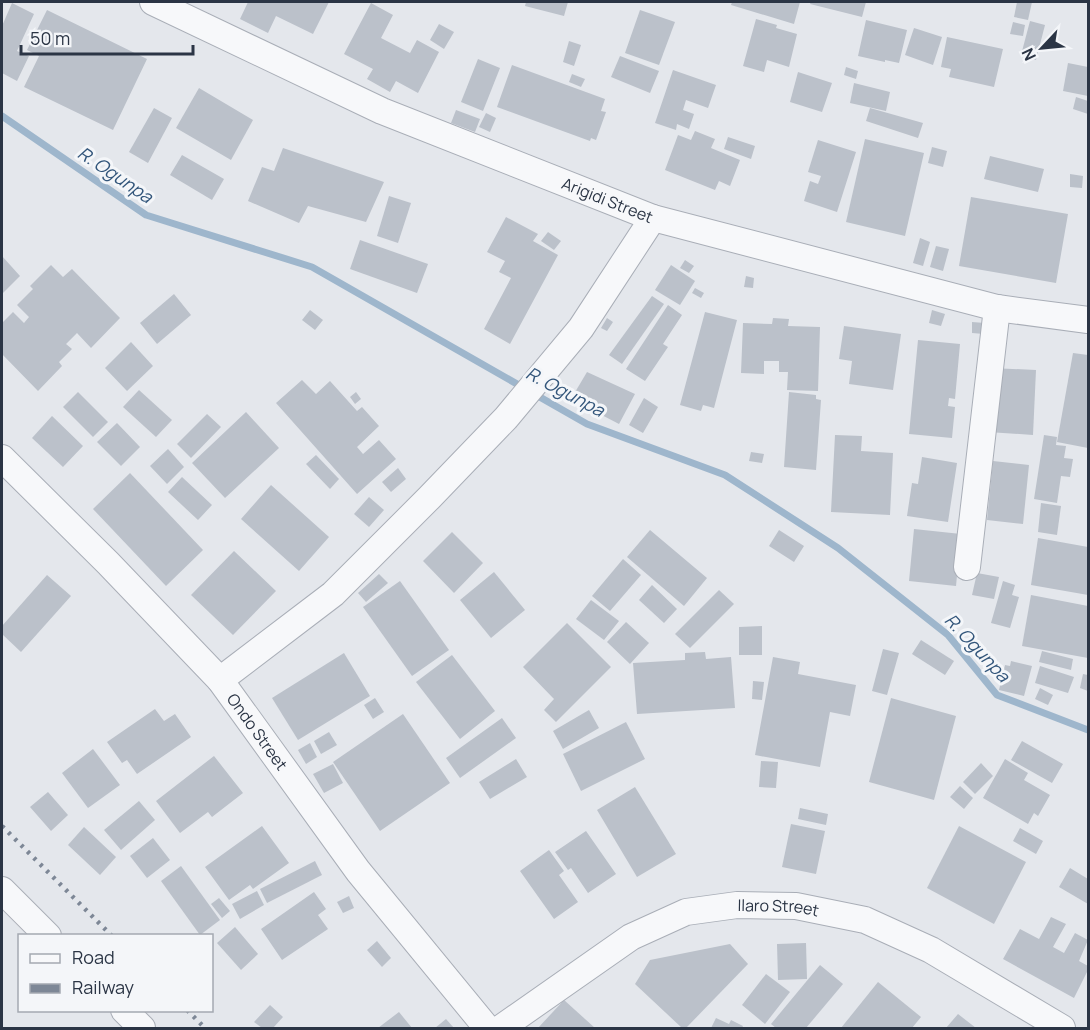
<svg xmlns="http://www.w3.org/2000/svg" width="1090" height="1030" font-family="Manrope,sans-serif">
<rect width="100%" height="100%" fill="#e4e7ec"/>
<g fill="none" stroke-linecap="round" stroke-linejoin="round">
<polyline stroke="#9eb6cc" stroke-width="7" points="2,116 146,215 312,267 587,424 725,475 838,548 948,635 997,695 1088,730"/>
</g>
<g fill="#bbc1ca">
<polygon points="248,2 329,2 313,34 276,16 268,33 240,19"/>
<polygon points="526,2 568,2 564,16 525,6"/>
<polygon points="732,2 800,2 794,24 731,5"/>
<polygon points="811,2 866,2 862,17 810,4"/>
<polygon points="1017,2 1032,2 1028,20 1014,17"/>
<polygon points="12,3 34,14 17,51 29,56 17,81 2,73 2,26"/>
<polygon points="371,3 393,15 381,38 410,53 417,40 439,52 418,93 396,81 390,92 367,79 373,69 344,54"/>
<polygon points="47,10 147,59 113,130 24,87 39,56 27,50"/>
<polygon points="640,10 675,22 659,65 625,53"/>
<polygon points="756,19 777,25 776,28 797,34 789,67 767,60 764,72 743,66"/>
<polygon points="866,20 907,30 899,63 885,60 885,62 858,56"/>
<polygon points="1030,21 1045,25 1036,60 1021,55"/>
<polygon points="1013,22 1025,25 1023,36 1010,34"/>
<polygon points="439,24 454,32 444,49 430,40"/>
<polygon points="914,28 942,37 933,65 905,55"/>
<polygon points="947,37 1003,49 994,87 949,77 951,69 941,67"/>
<polygon points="569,41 581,45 574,66 563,62"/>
<polygon points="620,56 659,71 650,93 611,77"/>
<polygon points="478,59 500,68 483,111 461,102"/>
<polygon points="1068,63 1088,67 1088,96 1063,91"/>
<polygon points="512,65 605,99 601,111 606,112 596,140 591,138 590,141 497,107"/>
<polygon points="846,67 858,71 856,79 844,75"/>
<polygon points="673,70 716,85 708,108 686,100 683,110 694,114 689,129 677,124 676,130 655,123"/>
<polygon points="798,72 832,83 822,112 790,102"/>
<polygon points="572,74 585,79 581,87 569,82"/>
<polygon points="854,83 890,92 886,111 850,103"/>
<polygon points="199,88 253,120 231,160 176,128"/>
<polygon points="1076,97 1088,101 1088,114 1073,109"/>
<polygon points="154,108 172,118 148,163 129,152"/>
<polygon points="870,108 923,123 918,138 866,121"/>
<polygon points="456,110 480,119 475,132 451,123"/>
<polygon points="486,113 496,118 490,132 479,127"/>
<polygon points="695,131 715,139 711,148 740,160 730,186 719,181 715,190 665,170 678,135 691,140"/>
<polygon points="728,137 755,146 751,159 724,149"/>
<polygon points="865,139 924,153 905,236 846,222"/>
<polygon points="818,140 856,152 837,212 804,201 810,181 818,184 821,176 808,172"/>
<polygon points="932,147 947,151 943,167 928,163"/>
<polygon points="283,148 384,182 366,222 308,206 299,223 248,201 262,167 274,171"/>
<polygon points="182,155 224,179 212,200 170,175"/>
<polygon points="990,156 1044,169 1038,192 984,179"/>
<polygon points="1070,174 1083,176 1082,188 1070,187"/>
<polygon points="389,196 411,203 398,243 377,236"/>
<polygon points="971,197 1068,214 1056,283 959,266"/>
<polygon points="506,217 538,234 533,241 558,255 510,344 484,329 511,278 499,272 505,261 487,252"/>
<polygon points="548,232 561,241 554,250 541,241"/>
<polygon points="920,238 930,242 923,266 913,263"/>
<polygon points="360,240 428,264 417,293 350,269"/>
<polygon points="936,246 949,249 943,271 930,267"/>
<polygon points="2,256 20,276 2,294"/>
<polygon points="685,260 694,266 689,273 680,268"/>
<polygon points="51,265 63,277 72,269 120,318 91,348 77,333 66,344 72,349 59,362 62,366 38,391 2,354 2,323 13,312 24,323 29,317 17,305 33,289 30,286"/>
<polygon points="671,265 695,281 680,305 655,290"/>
<polygon points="746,276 754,278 753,288 744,287"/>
<polygon points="695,288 704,293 701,298 692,293"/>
<polygon points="174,294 191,315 157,344 140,323"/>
<polygon points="652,296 664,304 622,364 609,355"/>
<polygon points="668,305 682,315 663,344 668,347 645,381 626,369"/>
<polygon points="310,310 323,320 315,330 302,320"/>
<polygon points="932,310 945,314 941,326 929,323"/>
<polygon points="705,312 737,320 714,408 703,405 701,411 680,405"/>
<polygon points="607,318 613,322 607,331 601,328"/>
<polygon points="773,318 789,319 788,326 820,327 818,391 787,390 788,372 779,372 779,361 764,361 764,374 741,373 743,323 772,324"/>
<polygon points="972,322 985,323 984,334 972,333"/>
<polygon points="844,326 901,334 893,390 849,384 852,361 839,359"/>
<polygon points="918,340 960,344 955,399 949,398 948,406 955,407 952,438 909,434"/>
<polygon points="131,342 153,366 127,391 105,368"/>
<polygon points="1073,353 1088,355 1088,448 1057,442"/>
<polygon points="991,368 1036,370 1033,435 988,432"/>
<polygon points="587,372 635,394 619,424 571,399"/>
<polygon points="302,380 316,394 330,381 357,411 362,407 379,426 357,447 363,454 379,440 396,459 357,494 276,403"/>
<polygon points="139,390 172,420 156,437 123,407"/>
<polygon points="78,392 108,422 93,437 63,407"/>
<polygon points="356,392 361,399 355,404 350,397"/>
<polygon points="789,392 816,395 816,399 821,400 816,470 784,467"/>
<polygon points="644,398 658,407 643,433 629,425"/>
<polygon points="246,412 279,448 225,498 192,463"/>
<polygon points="207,414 221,427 191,458 177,444"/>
<polygon points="52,416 83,446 63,467 32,438"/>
<polygon points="117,423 140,447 121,466 97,442"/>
<polygon points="835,435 862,436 861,451 893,453 890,515 831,512"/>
<polygon points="1044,435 1057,437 1056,445 1066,446 1064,458 1073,459 1070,477 1061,476 1057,503 1034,499"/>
<polygon points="168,449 184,467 167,484 150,466"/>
<polygon points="751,452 764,454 762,463 749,461"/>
<polygon points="316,455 339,479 330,489 306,464"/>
<polygon points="922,457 957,463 948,522 907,516 912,483 918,484"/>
<polygon points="993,461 1029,465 1023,524 987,520"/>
<polygon points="398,468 406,479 391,492 382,482"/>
<polygon points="130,473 203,550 166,586 93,509"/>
<polygon points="182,477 212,505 198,520 168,492"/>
<polygon points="271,485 329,537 299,571 241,519"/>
<polygon points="369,497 384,510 369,527 354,514"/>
<polygon points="1041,503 1061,506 1057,535 1038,532"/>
<polygon points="914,529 961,534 956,586 909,581"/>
<polygon points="650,530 707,578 684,606 627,557"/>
<polygon points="779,530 804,546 794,562 769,546"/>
<polygon points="452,532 483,563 454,593 423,561"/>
<polygon points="1038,538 1088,547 1088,595 1031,585"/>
<polygon points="234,551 276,591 233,635 191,595"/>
<polygon points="623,559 641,575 610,611 592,596"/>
<polygon points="494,572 525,610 491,638 460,600"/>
<polygon points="977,573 999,577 994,599 972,595"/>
<polygon points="379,574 388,583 366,602 358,593"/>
<polygon points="47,575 71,596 21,652 2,634 2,626"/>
<polygon points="400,581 449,650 412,676 363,607"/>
<polygon points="1003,581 1015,585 1012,595 1019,597 1010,628 991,623"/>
<polygon points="652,585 677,609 664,623 639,600"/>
<polygon points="719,590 734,604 690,648 675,634"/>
<polygon points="1031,595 1088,606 1088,658 1022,646"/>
<polygon points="591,600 619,621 604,640 576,619"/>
<polygon points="626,622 649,643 630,664 607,642"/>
<polygon points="567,623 611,667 556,722 544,710 554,699 523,667"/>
<polygon points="762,626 762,655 739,655 739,627"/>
<polygon points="921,640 954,661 945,675 912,654"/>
<polygon points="883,649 899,653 887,695 872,691"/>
<polygon points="1042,651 1073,659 1071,670 1039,662"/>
<polygon points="705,652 706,659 731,657 735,708 637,714 633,663 685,660 685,653"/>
<polygon points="344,653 370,696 298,740 272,698"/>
<polygon points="452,655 495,711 460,739 416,682"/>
<polygon points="773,657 800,662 798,674 856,685 850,716 830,712 820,767 755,755"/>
<polygon points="1011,661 1032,666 1024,696 999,690 1005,665 1010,666"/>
<polygon points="1040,666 1074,677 1068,693 1035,683"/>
<polygon points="1083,674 1088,675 1088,691 1080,688"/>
<polygon points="753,681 764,682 762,700 752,699"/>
<polygon points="1040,688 1053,695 1048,705 1035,699"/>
<polygon points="375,698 384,712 373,719 364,705"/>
<polygon points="891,698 956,716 934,800 869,782"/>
<polygon points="155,709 164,721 175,714 191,737 137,774 127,760 122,763 107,742"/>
<polygon points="589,710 599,728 563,749 553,731"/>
<polygon points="403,714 450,783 380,831 333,762"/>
<polygon points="502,718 516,738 460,778 446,758"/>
<polygon points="626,722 645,759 581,791 563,754"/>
<polygon points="329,732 337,745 321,754 314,741"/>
<polygon points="1022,741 1063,764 1052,783 1011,760"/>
<polygon points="310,743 317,757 306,764 298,750"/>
<polygon points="93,749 120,785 88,808 62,773"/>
<polygon points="214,756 243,793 212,817 208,812 180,833 156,801"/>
<polygon points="516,759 527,777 490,799 479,782"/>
<polygon points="1005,759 1028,773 1024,780 1050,795 1038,816 1034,813 1028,824 983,798"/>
<polygon points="761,761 778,762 776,788 759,787"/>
<polygon points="981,763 993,776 975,794 963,782"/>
<polygon points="333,764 343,783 324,793 313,774"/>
<polygon points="960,786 973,798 964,809 950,797"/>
<polygon points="635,787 676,854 637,877 597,810"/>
<polygon points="48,792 68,815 51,831 30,807"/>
<polygon points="139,801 155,820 121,850 104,830"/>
<polygon points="800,808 828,814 826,825 798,819"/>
<polygon points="791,824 825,831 816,874 782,867"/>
<polygon points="262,826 289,863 253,889 250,885 229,900 205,867"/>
<polygon points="959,826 1026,862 994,924 927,888"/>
<polygon points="84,827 116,857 100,875 68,845"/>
<polygon points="1020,828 1043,841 1036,854 1013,841"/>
<polygon points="586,831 616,874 588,893 571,868 568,870 555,852"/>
<polygon points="153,838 170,860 147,878 130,856"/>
<polygon points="549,850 564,871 559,875 578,902 554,919 520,871"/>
<polygon points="315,861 322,875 267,903 260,889"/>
<polygon points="181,866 220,920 200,935 161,881"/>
<polygon points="1070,868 1088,879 1088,904 1059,887"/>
<polygon points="257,891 264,905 240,919 232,904"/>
<polygon points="314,892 326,909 318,915 328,929 282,960 261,929"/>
<polygon points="349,896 354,908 343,913 337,902"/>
<polygon points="219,898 230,911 222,918 211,904"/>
<polygon points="1051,917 1066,924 1053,947 1064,953 1075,933 1088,940 1079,961 1088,966 1088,970 1074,998 1003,959 1020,929 1039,939"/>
<polygon points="235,927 258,954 241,970 217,943"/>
<polygon points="377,941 391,958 382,967 367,950"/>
<polygon points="806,943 807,979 778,980 777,944"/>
<polygon points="730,944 748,964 686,1028 682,1028 635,984 650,960"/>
<polygon points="820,965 843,984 806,1028 776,1028 771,1024"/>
<polygon points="766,974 790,992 765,1024 742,1005"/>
<polygon points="878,982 921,1017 912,1028 841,1028"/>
<polygon points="564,1000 595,1028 538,1028"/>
<polygon points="270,1005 283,1017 273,1028 262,1028 254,1022"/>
<polygon points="399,1012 412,1028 378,1028"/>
<polygon points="958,1014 976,1028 946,1028"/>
<polygon points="716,1018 729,1024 731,1020 743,1026 742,1028 711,1028"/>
<polygon points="446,1019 454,1028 435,1028"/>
</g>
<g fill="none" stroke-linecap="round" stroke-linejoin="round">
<defs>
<g id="minor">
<path id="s1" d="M153 2 382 111 653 218 997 308 1088 320"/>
<path id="s2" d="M2 458 108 563 220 680 358 871 487 1028"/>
<polyline points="967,567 997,308"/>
<polyline points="220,680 333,594 429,498 506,418 581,328 653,218"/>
<polyline points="2,890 48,936"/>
<polyline points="124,1010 142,1028"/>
<path id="s3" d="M501 1028 631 937 686 912 737 905 796 906 865 920 931 950 1062 1028"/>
</g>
</defs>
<use href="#minor" stroke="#a9aeb7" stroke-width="28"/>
<use href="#minor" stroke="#f7f8fa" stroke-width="26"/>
<g stroke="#7d8796" stroke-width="4.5" stroke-dasharray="3 6" stroke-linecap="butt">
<polyline points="2,826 112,936"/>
<polyline points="187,1010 205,1028"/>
</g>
</g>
<g text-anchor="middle" stroke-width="6" stroke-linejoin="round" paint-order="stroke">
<g font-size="16" fill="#2b3545" stroke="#f4f6f9">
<text dy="6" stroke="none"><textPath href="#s1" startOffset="496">Arigidi Street</textPath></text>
<text dy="6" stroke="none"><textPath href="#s2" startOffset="375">Ondo Street</textPath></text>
<text dy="6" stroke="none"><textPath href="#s3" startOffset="312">Ilaro Street</textPath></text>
</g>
<g font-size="18" font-style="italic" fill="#33567b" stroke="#f4f6f9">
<text transform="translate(115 175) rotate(34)" y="6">R. Ogunpa</text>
<text transform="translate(565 392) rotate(28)" y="6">R. Ogunpa</text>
<text transform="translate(977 648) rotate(47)" y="6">R. Ogunpa</text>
</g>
</g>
<rect width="1090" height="1030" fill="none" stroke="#2b3545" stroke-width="6"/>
<rect x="18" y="934" width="195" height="78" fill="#f4f6f9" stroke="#a4a9b1" stroke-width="1.5"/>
<rect x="30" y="954" width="30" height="9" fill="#f7f8fa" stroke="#a4a9b1" stroke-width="1.5"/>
<text x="72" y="964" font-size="18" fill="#2b3545">Road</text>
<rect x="30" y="984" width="30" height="9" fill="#7d8796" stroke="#a4a9b1" stroke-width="1.5"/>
<text x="72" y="994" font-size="18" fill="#2b3545">Railway</text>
<g transform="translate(1042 48) rotate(244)" stroke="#f4f6f9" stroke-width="4.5" paint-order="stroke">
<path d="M0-4.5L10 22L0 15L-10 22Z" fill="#2b3545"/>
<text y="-9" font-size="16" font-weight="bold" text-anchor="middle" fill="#2b3545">N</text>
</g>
<path d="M21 45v9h172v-9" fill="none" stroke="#2b3545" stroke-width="3"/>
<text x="30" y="45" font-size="18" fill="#2b3545" stroke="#f4f6f9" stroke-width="4.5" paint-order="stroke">50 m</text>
</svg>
